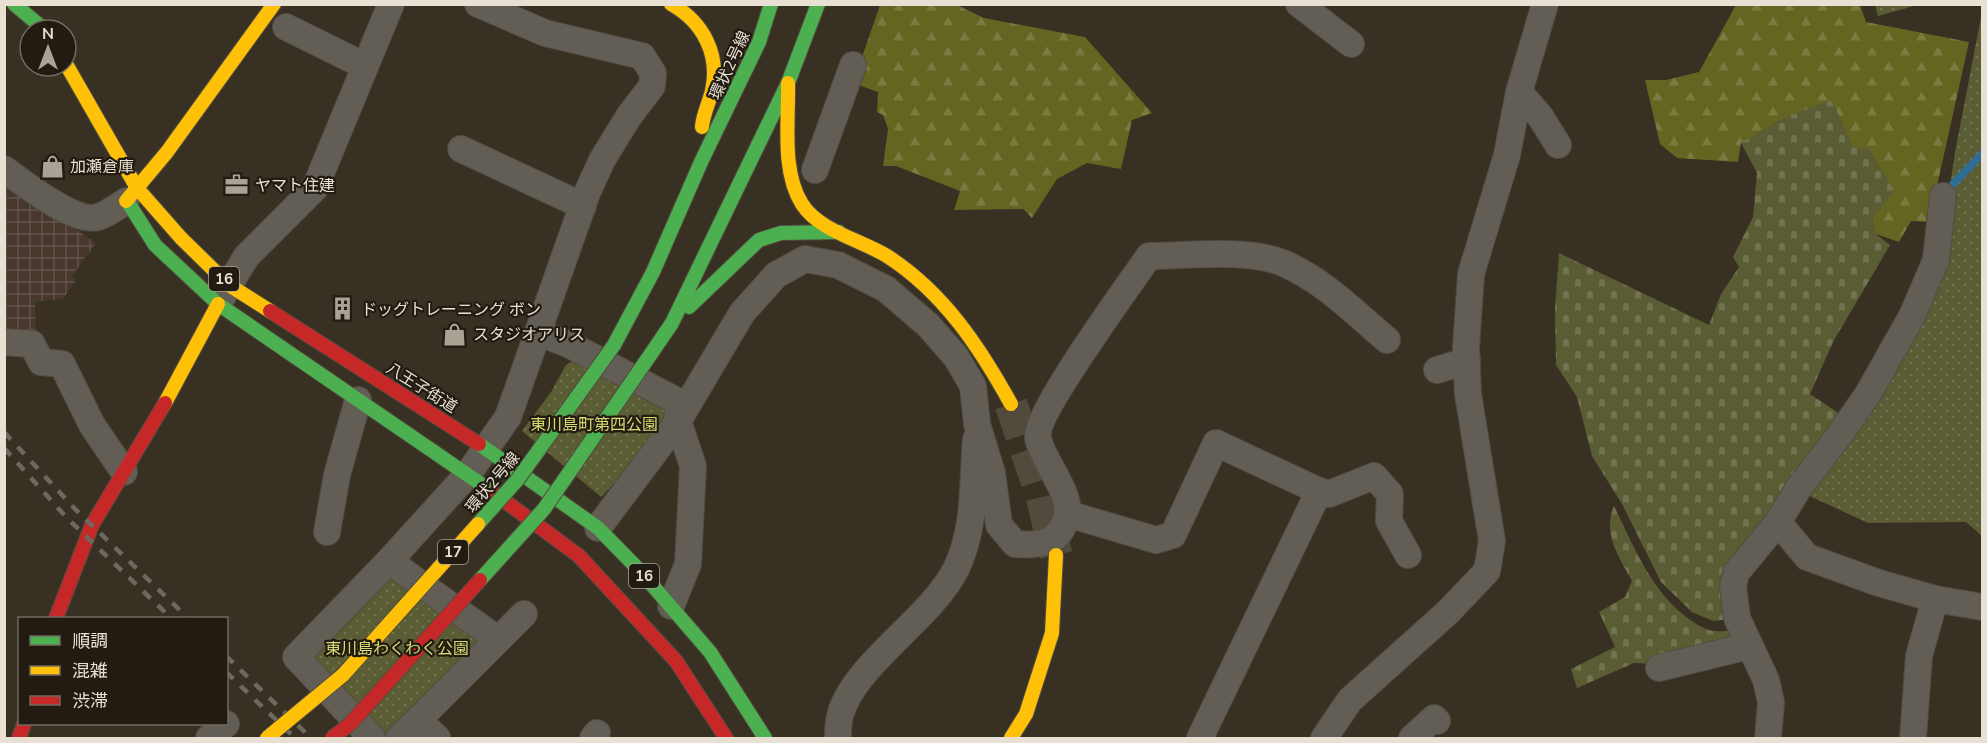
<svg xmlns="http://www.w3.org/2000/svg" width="1987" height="743" font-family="'Nunito Sans','Noto Sans JP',sans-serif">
<defs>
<pattern id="industrial-grid" width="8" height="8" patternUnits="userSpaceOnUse" patternTransform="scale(1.5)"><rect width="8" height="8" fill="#47372c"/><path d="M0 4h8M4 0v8" fill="none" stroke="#62544a"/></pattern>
<pattern id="forest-firs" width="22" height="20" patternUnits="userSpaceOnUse" patternTransform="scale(1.5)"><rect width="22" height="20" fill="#636520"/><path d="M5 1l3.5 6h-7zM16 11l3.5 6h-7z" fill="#797b40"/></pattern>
<pattern id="cemetery-stones" width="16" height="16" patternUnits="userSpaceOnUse" patternTransform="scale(1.5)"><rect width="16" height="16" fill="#5a5c33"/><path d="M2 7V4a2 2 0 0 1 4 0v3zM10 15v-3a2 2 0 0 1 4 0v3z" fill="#727350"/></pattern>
<pattern id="park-dots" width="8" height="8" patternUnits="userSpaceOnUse" patternTransform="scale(1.5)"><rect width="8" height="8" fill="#5a5c33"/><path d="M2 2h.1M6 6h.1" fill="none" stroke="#727350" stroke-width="1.8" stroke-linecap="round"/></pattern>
</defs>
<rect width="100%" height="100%" fill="#373023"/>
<polygon fill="url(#industrial-grid)" points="5,181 96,243 72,276 76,280 63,299 35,302 36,340 5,338"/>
<g fill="url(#forest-firs)">
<polygon points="880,5 957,5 984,18 1085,37 1152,113 1132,120 1121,169 1087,163 1057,179 1032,218 1023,209 954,210 960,191 896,166 883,166 888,129 883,115 877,112 878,92 853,83"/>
<polygon points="1736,5 1860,5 1866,22 1969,42 1929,222 1911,221 1899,242 1876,234 1854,149 1831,100 1741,143 1738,162 1677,158 1660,144 1645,80 1666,80 1699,72"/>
</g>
<g fill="url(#cemetery-stones)">
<polygon points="1831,100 1854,148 1869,148 1894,191 1872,219 1876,234 1890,245 1833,342 1810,394 1843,416 1732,563 1731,619 1713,621 1692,612 1661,582 1622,504 1592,456 1577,397 1556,365 1555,310 1559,253 1709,325 1721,294 1739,267 1733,257 1753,217 1757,173 1741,143 1779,120"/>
<path d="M1614 506C1636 551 1657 606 1706 629 1714 633 1728 630 1738 631L1742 641 1654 664 1634 663 1577 688 1571 669 1615 647 1599 612 1625 597 1632 581C1619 558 1602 533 1614 506Z"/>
</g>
<g fill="url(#park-dots)">
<polygon points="1875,5 1875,4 1917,5 1878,16"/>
<polygon points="1982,12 1982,536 1966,522 1868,523 1801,492 1939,261 1955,152"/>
<polygon points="579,357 673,407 649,447 601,497 522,431 551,392 566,365"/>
<polygon points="391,570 487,642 387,738 381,738 305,658"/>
</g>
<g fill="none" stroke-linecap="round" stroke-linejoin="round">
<polyline stroke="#306d95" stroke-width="8" points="1953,184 1982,154"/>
<polyline stroke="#524a3d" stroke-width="33" stroke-dasharray="33 16" stroke-linecap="butt" points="1011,404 1042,496 1056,555"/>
<defs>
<g id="street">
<polyline points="1299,4 1351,44"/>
<polyline points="286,27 365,66"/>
<polyline points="1519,92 1540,116 1558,145"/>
<polyline points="461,149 583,206"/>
<path d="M4 169C24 183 74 224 98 217 108 214 118 206 126 201"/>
<polyline points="815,170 853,65"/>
<polyline points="221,299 246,257 315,188 391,4"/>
<polyline points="539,333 568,344 677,401 678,421 693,466 688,564 671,606"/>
<polyline points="4,342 32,344 41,362 62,364 92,425 124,472"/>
<polyline points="1437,370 1467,361"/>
<polyline points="1319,491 1329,494 1374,476 1390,494 1389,521 1408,555"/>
<polyline points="1068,514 1156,540 1173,535 1216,443 1319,491 1200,738"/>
<polyline points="1778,522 1807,557 1879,583 1935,599"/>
<path d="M598 528 678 421 742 313 776 275 805 259 838 265 886 289 928 325 956 357 973 386 977 424 992 473 999 525 1015 544C1039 546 1061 544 1067 515 1072 493 1042 460 1038 438 1034 414 1130 284 1149 256 1188 256 1247 248 1283 263 1323 280 1354 312 1387 340"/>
<polyline points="327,532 337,475 358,400"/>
<polyline points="389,561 497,639"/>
<polyline points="1659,668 1749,646"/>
<polyline points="418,720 524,614"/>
<polyline points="209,738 226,724"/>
<polyline points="372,738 296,657 389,561 468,474 508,417 587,193 602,160 629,116 652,86 653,73 642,56 545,33 478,4"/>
<polyline points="399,738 418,720 437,738"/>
<polyline points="593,738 597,733"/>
<path d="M838 738C838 731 838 723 840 716 852 666 931 619 956 569 976 528 972 484 976 439"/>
<polyline points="1324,738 1350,700 1448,612 1487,571 1492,541 1468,394 1466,347 1471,274 1507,155 1519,92 1545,4"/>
<polyline points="1412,738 1434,718 1437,721"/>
<polyline points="1768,738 1771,702 1766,680 1737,618 1733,586 1736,573 1778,522 1798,489 1838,437 1868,394 1912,316 1936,260 1943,196"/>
<polyline points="1913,738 1919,656 1935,599 1982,607"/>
</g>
<g id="fast">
<polyline points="14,4 45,30"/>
<polyline points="129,204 155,245 218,304 494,493"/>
<polyline points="689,307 759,240 781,233 839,232"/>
<polyline points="614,345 653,272 701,162 759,42 771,4"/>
<polyline points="644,364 672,323 788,83 818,4"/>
<polyline points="479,444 598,528 640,571 710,652 765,738"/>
</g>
<g id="slow">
<path d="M671 4C703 22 720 54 712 91 709 103 703 114 702 127"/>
<polyline points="66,64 137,188 181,238 229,285 270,311"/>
<path d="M788 83C789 120 781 171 802 204 819 231 861 240 887 256 943 292 979 346 1011 404"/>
<polyline points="126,201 167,152 274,4"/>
<polyline points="165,403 218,304"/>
<polyline points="1011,738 1026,714 1052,633 1056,555"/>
</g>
<g id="jam">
<polyline points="270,311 479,444"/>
<polyline points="494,493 579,556 676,661 726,738"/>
<polyline points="56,618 92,525 165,403"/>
<polyline points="19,738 24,724"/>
</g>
</defs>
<use href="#street" stroke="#524c40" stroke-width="28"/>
<use href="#fast" stroke="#524c40" stroke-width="16"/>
<use href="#slow" stroke="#524c40" stroke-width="16"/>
<use href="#jam" stroke="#524c40" stroke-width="16"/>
<use href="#street" stroke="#635e55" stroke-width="26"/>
<use href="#fast" stroke="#4caf50" stroke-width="14"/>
<use href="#slow" stroke="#ffc107" stroke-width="14"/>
<use href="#jam" stroke="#c62828" stroke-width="14"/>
<g stroke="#6e6960" stroke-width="4.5" stroke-dasharray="10 10" stroke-linecap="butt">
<polyline points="4,432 75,509 188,618"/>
<polyline points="4,448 67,518 171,618"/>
<polyline points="226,656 311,738"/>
<polyline points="226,672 295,738"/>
</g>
<defs>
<g id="fast-bridge">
<polyline points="478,524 518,479 614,345"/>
<polyline points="480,580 544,509 644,364"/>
</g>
<polyline id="slow-bridge" points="267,738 343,675 478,524"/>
<polyline id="jam-bridge" points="332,738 350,724 480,580"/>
</defs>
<use href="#fast-bridge" stroke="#524c40" stroke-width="16" stroke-linecap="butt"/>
<use href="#slow-bridge" stroke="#524c40" stroke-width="16" stroke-linecap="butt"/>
<use href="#jam-bridge" stroke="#524c40" stroke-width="16" stroke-linecap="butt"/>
<use href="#fast-bridge" stroke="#4caf50" stroke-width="14"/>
<use href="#slow-bridge" stroke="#ffc107" stroke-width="14"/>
<use href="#jam-bridge" stroke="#c62828" stroke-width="14"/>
</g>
<defs>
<symbol id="shop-bare" viewBox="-9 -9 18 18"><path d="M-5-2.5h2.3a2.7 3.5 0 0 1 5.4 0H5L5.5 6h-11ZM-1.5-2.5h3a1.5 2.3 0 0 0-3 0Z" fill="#aaa295" stroke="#211b11" stroke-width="2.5" paint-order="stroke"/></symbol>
<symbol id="office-bare" viewBox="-9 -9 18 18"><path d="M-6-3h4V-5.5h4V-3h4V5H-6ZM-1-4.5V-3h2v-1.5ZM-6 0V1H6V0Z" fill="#aaa295" stroke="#211b11" stroke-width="2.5" paint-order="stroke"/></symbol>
<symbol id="building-bare" viewBox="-9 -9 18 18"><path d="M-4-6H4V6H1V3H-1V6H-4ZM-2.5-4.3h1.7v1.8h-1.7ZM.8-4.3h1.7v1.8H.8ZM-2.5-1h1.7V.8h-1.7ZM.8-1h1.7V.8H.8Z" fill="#aaa295" stroke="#211b11" stroke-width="2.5" paint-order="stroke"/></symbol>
</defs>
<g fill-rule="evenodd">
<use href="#shop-bare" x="36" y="150" width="33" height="33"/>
<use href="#office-bare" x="220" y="168" width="33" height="33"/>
<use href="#building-bare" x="326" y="292" width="33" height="33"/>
<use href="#shop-bare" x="438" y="318" width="33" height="33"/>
</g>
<g text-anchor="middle" stroke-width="4.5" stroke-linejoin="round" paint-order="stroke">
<g fill="#211b11" stroke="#aca598" stroke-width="1.5">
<rect x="209" y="267" width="30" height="24" rx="4.5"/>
<rect x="438" y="540" width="30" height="24" rx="4.5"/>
<rect x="629" y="564" width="30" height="24" rx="4.5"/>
</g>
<g font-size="15" font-weight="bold" fill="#e8e0d2">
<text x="224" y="284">16</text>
<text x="453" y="557">17</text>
<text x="644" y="581">16</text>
</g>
<g font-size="16" fill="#e8e0d2" stroke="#211b11">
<text transform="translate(729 65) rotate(-65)" y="6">環状2号線</text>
<text transform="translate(422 387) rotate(32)" y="6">八王子街道</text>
<text transform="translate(492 482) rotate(-50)" y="6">環状2号線</text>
</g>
<g font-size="16" fill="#e8e0d2" stroke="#211b11" text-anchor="start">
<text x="70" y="172">加瀬倉庫</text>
<text x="255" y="191">ヤマト住建</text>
<text x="361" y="315">ドッグトレーニング ボン</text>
<text x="473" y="340">スタジオアリス</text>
</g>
<g font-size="16" fill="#d7dd74" stroke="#211b11">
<text x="594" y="430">東川島町第四公園</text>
<text x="397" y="654">東川島わくわく公園</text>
</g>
</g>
<rect width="1987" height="743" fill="none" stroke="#e8e0d2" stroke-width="12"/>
<rect x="18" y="617" width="210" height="108" fill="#211b11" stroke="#716a5e" stroke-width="1.5"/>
<rect x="30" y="636" width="30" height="9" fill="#4caf50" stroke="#716a5e" stroke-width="1.5"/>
<text x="72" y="647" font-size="18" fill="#e8e0d2">順調</text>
<rect x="30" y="666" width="30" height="9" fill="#ffc107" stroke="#716a5e" stroke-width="1.5"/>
<text x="72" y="677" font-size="18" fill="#e8e0d2">混雑</text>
<rect x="30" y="696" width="30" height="9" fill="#c62828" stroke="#716a5e" stroke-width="1.5"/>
<text x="72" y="707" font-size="18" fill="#e8e0d2">渋滞</text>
<g transform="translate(48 48)"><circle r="28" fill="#211b11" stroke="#716a5e" stroke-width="1.5"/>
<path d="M0-4.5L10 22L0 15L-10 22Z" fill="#aaa295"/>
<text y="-9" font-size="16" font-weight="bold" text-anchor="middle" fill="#e8e0d2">N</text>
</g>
</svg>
